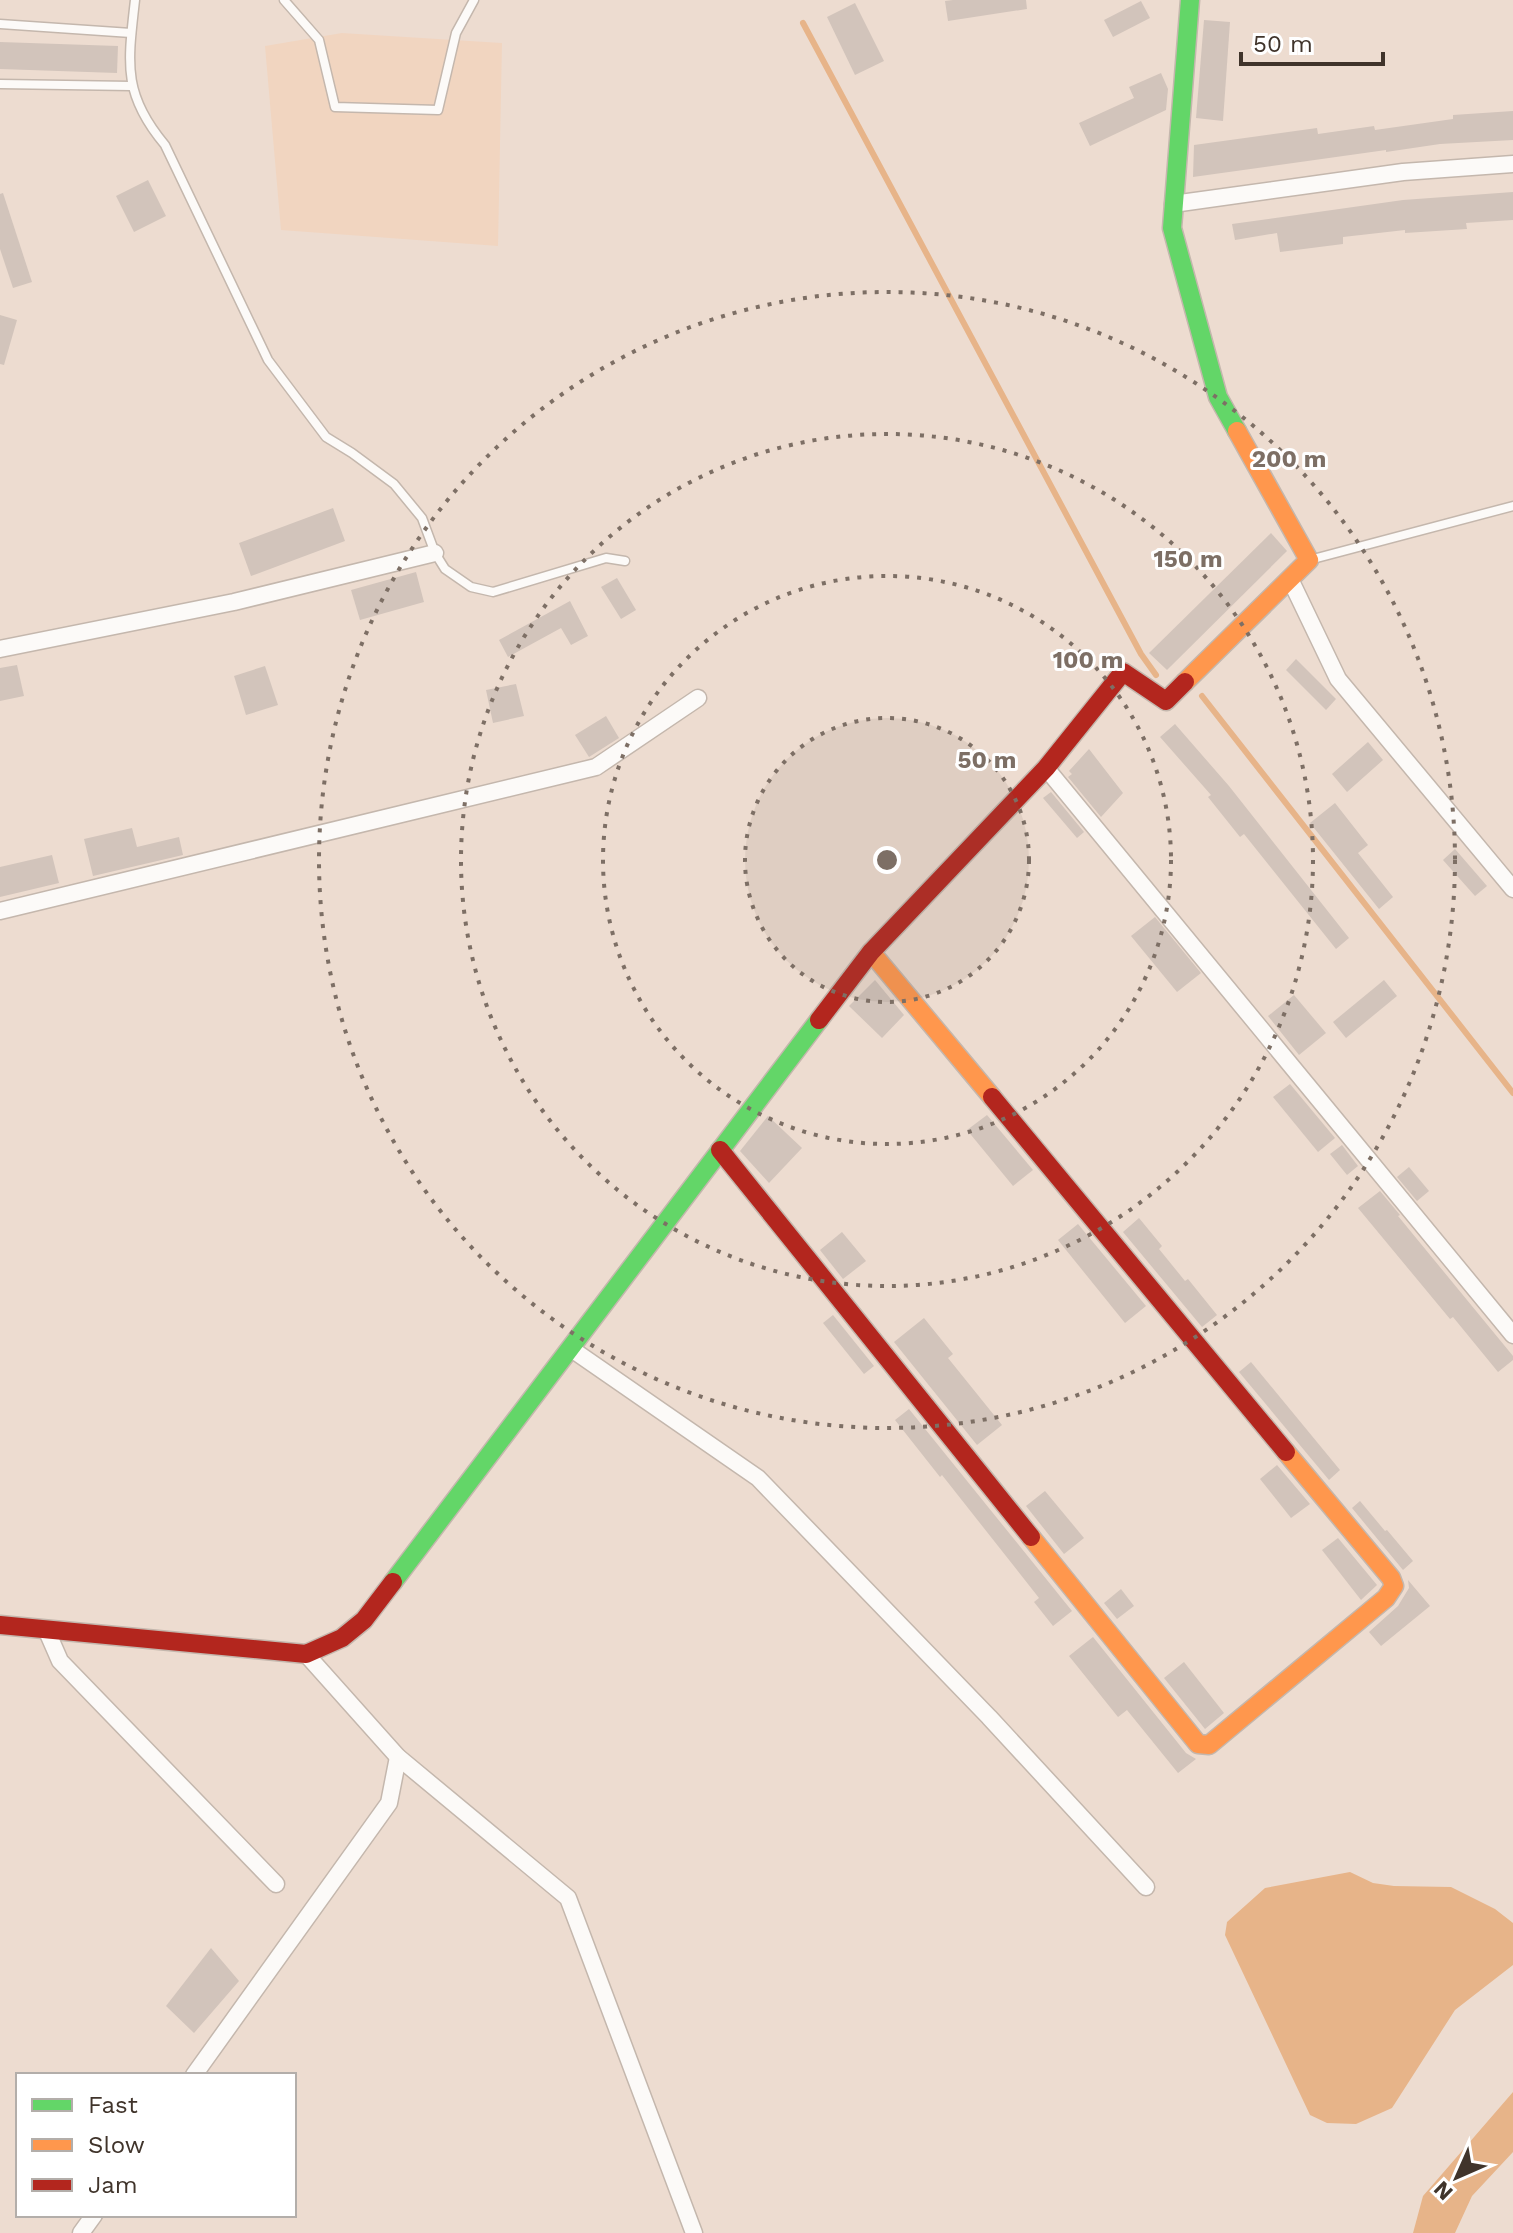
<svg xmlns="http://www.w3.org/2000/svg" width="1513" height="2233" font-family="'Work Sans',sans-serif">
<rect width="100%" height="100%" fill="#eddcd0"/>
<polygon fill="#f1d5c0" points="342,33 502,43 498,246 281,230 265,46"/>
<g fill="#e7b489">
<polygon points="1350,1872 1373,1883 1394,1886 1451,1887 1495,1909 1513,1923 1513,1965 1455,2010 1392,2108 1356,2124 1327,2123 1310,2115 1225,1935 1227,1922 1265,1888"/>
<polygon points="1513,2092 1513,2152 1472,2196 1455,2233 1413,2233 1423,2196"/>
</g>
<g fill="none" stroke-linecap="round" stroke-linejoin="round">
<g stroke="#e7b489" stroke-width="6">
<polyline points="803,23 1141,654 1156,675"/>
<polyline points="1202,696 1513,1093"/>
</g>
</g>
<g fill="#d2c4bb">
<polygon points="953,0 1026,0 1027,9 948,21 945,1"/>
<polygon points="1141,1 1150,18 1113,37 1104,20"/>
<polygon points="855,3 884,61 855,75 827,17"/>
<polygon points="1204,20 1230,22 1223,121 1196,118"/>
<polygon points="0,42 118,46 117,73 0,69"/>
<polygon points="1161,73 1168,89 1166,110 1090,146 1079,123 1134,98 1129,87"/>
<polygon points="1513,111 1513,140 1440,144 1386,152 1386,150 1193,177 1194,145 1317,128 1318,134 1374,126 1375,130 1453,119 1453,115"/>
<polygon points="148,180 166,216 134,232 116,196"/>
<polygon points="1513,192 1513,220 1466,223 1467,229 1405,233 1405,230 1343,237 1343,244 1280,252 1277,233 1235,240 1232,224 1403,200"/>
<polygon points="3,193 32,282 13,288 0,249 0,194"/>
<polygon points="0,315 17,320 4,365 0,364"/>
<polygon points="333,508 345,541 251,576 239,543"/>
<polygon points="1271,533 1287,551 1167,670 1149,653"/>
<polygon points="416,572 424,602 360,620 351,590"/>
<polygon points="617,578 636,610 621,619 601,587"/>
<polygon points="570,601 588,636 571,645 561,628 508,657 499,640"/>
<polygon points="1296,659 1336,699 1326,710 1286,670"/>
<polygon points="17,665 24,696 0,701 0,668"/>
<polygon points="265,666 278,705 246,715 234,676"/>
<polygon points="516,684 524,716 493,723 486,690"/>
<polygon points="606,716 619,738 589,757 575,735"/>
<polygon points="1175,724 1229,786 1349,938 1336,949 1244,834 1240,837 1208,797 1211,795 1160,737"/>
<polygon points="1368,742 1383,760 1347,792 1332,774"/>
<polygon points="1089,749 1123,793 1101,817 1068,777 1072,774 1069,771"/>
<polygon points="1051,792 1084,832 1077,838 1043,798"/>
<polygon points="1335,803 1368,845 1358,853 1393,897 1379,909 1310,823"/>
<polygon points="132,828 137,847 179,837 183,855 93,876 84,839"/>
<polygon points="1455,849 1487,886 1475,896 1443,860"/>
<polygon points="52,855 59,883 0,897 0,867"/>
<polygon points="1155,917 1201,973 1177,992 1131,936"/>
<polygon points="875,980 904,1015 882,1038 849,1006"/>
<polygon points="1384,980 1397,996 1346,1038 1333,1022"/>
<polygon points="1294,995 1326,1033 1299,1055 1268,1016"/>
<polygon points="1290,1084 1335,1138 1318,1152 1273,1097"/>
<polygon points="987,1115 1033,1170 1013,1186 967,1130"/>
<polygon points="768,1116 802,1148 769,1183 740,1151"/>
<polygon points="1342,1145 1358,1166 1347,1175 1330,1154"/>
<polygon points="1409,1167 1429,1191 1417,1201 1397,1177"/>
<polygon points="1380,1191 1400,1215 1398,1216 1513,1356 1513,1360 1498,1372 1453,1317 1450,1319 1358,1208"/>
<polygon points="1139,1218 1162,1246 1159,1249 1185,1281 1188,1279 1217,1315 1202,1327 1123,1232"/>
<polygon points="1078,1224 1146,1306 1125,1323 1058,1240"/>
<polygon points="842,1232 866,1261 843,1279 820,1250"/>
<polygon points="833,1315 874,1366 864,1374 823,1323"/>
<polygon points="924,1318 953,1354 948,1358 1002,1425 977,1445 894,1342"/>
<polygon points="1251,1362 1340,1470 1329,1480 1239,1372"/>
<polygon points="909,1409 1072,1611 1053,1626 1034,1602 1039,1598 942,1475 940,1477 895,1420"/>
<polygon points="1277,1465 1310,1504 1291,1518 1260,1479"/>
<polygon points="1045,1491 1084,1538 1064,1554 1026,1506"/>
<polygon points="1360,1501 1385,1531 1387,1530 1413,1561 1403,1570 1352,1508"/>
<polygon points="1338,1538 1377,1585 1361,1600 1322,1550"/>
<polygon points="1408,1580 1430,1606 1381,1646 1369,1632 1398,1606 1409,1588"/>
<polygon points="1121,1589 1134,1606 1117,1619 1104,1603"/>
<polygon points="1093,1637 1186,1753 1196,1759 1178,1773 1127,1710 1118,1717 1069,1656"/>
<polygon points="1184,1662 1224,1713 1205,1729 1164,1678"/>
<polygon points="211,1948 239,1981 194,2033 166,2006"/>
</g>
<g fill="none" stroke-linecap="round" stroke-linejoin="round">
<defs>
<g id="lane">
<path d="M135 0C128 63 122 94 165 145L268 360 326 437 352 453 394 484 422 518 435 553 445 569 471 587 493 592 606 558 625 561"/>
<polyline points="284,0 319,40 335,107 438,110 456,33 474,0"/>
<polyline points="0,24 131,33"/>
<polyline points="0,84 131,86"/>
<polyline points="1313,559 1513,506"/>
</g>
<g id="street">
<polyline points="1173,204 1403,172 1513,164"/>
<polyline points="1290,579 1338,679 1513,889"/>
<polyline points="0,649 234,602 435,553"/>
<polyline points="1046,768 1513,1335"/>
<polyline points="0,911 596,767 698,698"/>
<polyline points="570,1348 758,1478 989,1717 1146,1887"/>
<polyline points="46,1629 60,1661 276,1884"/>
<polyline points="306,1654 398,1757 568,1898 694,2233"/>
<polyline points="194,2075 389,1803 398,1757"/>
<polyline points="81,2233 94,2215"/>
</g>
<g id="fast">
<polyline points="1190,0 1172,228 1218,397 1237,431"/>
<polyline points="393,1582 819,1020"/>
</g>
<g id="slow">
<polyline points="1185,682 1309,560 1237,431"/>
<polyline points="871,952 992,1097"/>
<polyline points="1031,1537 1198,1744 1209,1745 1386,1598 1394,1586 1391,1578 1286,1452"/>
</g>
<g id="jam">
<polyline points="819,1020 871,952 1046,768 1123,672 1166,701 1185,682"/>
<polyline points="992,1097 1286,1452"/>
<polyline points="720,1150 1031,1537"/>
<polyline points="0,1625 306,1654 342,1638 364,1620 393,1582"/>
</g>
</defs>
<use href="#lane" stroke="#c4b7ad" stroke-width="11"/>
<use href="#street" stroke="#c4b7ad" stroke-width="19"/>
<use href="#fast" stroke="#c4b7ad" stroke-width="21"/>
<use href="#slow" stroke="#c4b7ad" stroke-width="21"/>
<use href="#jam" stroke="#c4b7ad" stroke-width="21"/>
<use href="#lane" stroke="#fcfaf8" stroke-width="8"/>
<use href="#street" stroke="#fcfaf8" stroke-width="16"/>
<use href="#fast" stroke="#63d668" stroke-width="18"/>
<use href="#slow" stroke="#ff974d" stroke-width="18"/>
<use href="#jam" stroke="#b3261e" stroke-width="18"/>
</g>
<circle cx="887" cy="860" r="142" fill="#7d6f65" fill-opacity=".12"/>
<g fill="none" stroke="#7d6f65" stroke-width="4" stroke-dasharray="4 8">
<circle cx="887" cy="860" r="142"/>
<circle cx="887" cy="860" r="284"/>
<circle cx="887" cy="860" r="426"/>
<circle cx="887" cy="860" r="568"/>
</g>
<circle cx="887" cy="860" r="12" fill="#7d6f65" stroke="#fff" stroke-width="4"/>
<g font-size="24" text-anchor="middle" font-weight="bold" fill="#7d6f65" stroke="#fff" stroke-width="6" stroke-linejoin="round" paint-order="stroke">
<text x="1289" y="467">200 m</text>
<text x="1188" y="567">150 m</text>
<text x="1088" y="668">100 m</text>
<text x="987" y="768">50 m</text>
</g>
<rect x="16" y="2073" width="280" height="144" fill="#ffffff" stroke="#b3aeaa" stroke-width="2"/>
<rect x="32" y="2099" width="40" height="12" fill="#63d668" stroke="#b3aeaa" stroke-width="2"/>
<text x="88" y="2113" font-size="24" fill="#40342b">Fast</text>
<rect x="32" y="2139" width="40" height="12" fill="#ff974d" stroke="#b3aeaa" stroke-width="2"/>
<text x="88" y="2153" font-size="24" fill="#40342b">Slow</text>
<rect x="32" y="2179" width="40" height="12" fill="#b3261e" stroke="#b3aeaa" stroke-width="2"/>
<text x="88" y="2193" font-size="24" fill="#40342b">Jam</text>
<g transform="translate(1457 2177) rotate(225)" stroke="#ffffff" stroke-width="6" paint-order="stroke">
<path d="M0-6L14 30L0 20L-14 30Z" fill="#40342b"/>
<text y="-12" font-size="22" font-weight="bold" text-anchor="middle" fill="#40342b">N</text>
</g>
<path d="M1241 52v12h142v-12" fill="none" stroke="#40342b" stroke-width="4"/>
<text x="1253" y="52" font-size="24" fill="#40342b" stroke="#ffffff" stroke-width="6" paint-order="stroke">50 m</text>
</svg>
